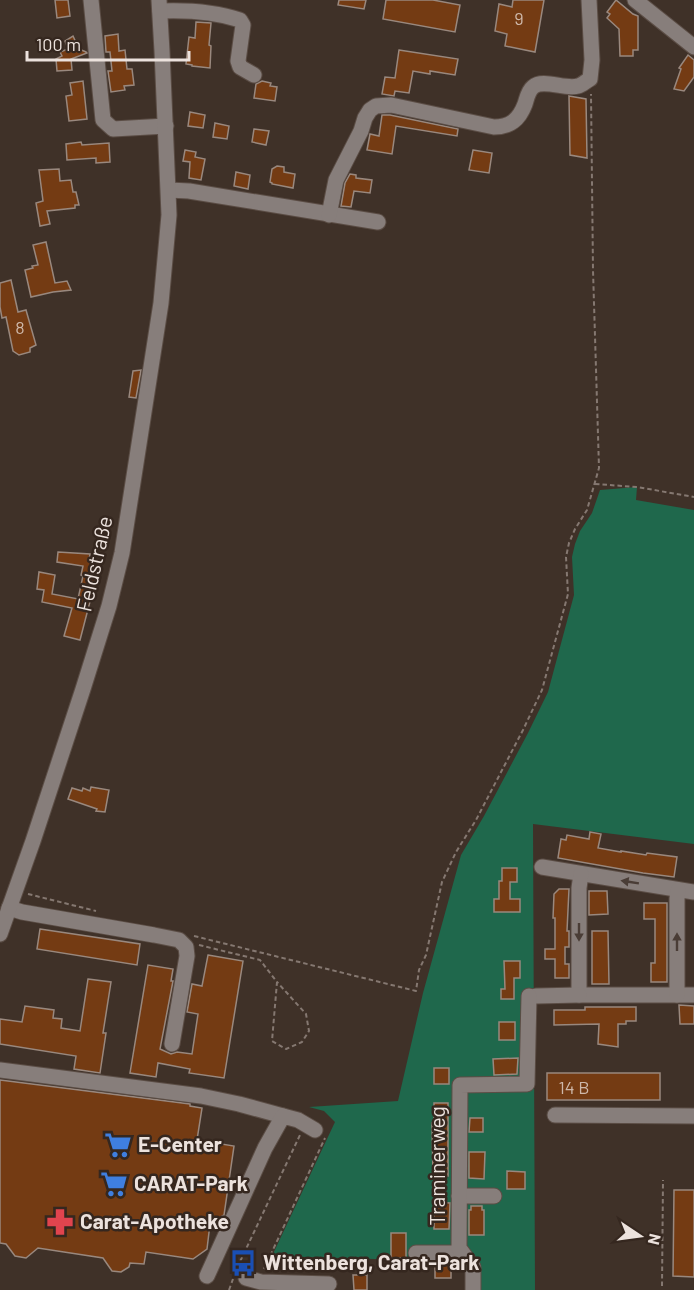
<svg xmlns="http://www.w3.org/2000/svg" width="694" height="1290" font-family="Barlow,sans-serif">
<rect width="100%" height="100%" fill="#3f3128"/>
<polygon fill="#1f684c" points="637,487 636,500 694,510 694,844 533,824 535,1290 477,1290 476,1262 272,1256 335,1122 324,1111 309,1107 398,1101 423,993 461,855 484,816 528,733 548,692 574,595 572,557 575,544 580,531 592,513 600,490"/>
<g fill="#743b13" stroke="#99887e" stroke-width="1.5">
<polygon points="55,0 68,0 70,16 57,18"/>
<polygon points="339,0 366,0 364,9 338,5"/>
<polygon points="386,0 433,0 460,5 455,32 383,19"/>
<polygon points="513,0 544,0 535,52 505,46 507,34 495,31 499,4 512,7"/>
<polygon points="616,0 633,14 638,16 638,50 633,50 633,56 620,56 619,29 607,18 610,14 607,12"/>
<polygon points="196,22 211,23 209,45 211,46 210,68 192,66 192,65 186,64 189,37 195,38"/>
<polygon points="118,34 119,51 125,50 127,69 132,69 134,85 124,86 125,90 111,92 108,71 112,71 110,52 106,52 105,36"/>
<polygon points="73,36 79,49 86,52 87,53 71,59 72,70 57,71 56,59 62,56 60,52 68,49 65,41"/>
<polygon points="399,50 458,59 455,75 430,71 430,74 413,71 409,93 395,91 394,96 382,94 385,77 395,78"/>
<polygon points="688,55 694,60 694,77 684,91 674,89 681,69 679,68"/>
<polygon points="83,81 87,119 69,121 66,96 72,95 70,83"/>
<polygon points="262,81 271,83 270,86 277,87 275,101 254,98 256,84"/>
<polygon points="569,96 586,99 587,158 570,155"/>
<polygon points="190,112 205,115 203,128 188,126"/>
<polygon points="382,115 390,115 458,129 457,136 396,126 392,154 367,150 370,134 379,136"/>
<polygon points="215,123 229,126 227,139 213,137"/>
<polygon points="254,129 269,131 266,145 252,142"/>
<polygon points="81,142 82,145 109,143 110,162 96,163 96,158 67,160 66,144"/>
<polygon points="185,150 196,152 195,157 205,159 201,180 189,178 190,162 183,161"/>
<polygon points="473,150 492,153 489,173 469,170"/>
<polygon points="277,166 284,167 284,172 295,174 293,188 272,184 272,183 270,182 272,169"/>
<polygon points="59,169 60,181 71,180 73,192 76,192 79,205 75,205 75,208 47,211 50,224 40,226 36,203 43,201 39,170"/>
<polygon points="236,172 250,175 248,189 234,186"/>
<polygon points="350,174 356,175 356,178 372,180 370,193 354,191 351,207 341,206 345,183"/>
<polygon points="46,242 55,283 67,281 71,290 53,292 31,297 25,270 33,268 32,266 38,265 33,245"/>
<polygon points="11,280 18,312 26,310 36,345 30,348 30,352 19,355 13,351 6,317 2,318 0,307 0,283"/>
<polygon points="141,370 136,398 129,397 133,371"/>
<polygon points="58,552 90,554 89,560 100,563 80,640 64,636 72,608 42,602 44,590 37,589 39,572 55,575 52,594 78,599 83,576 81,575 83,566 57,562"/>
<polygon points="91,787 109,790 105,812 96,811 97,809 68,799 72,788 82,791 83,788 90,791"/>
<polygon points="590,832 601,834 598,848 621,852 621,851 646,855 647,853 677,857 674,877 643,873 558,858 561,839 566,840 567,835 589,839"/>
<polygon points="502,868 517,868 517,882 510,882 510,899 520,899 520,912 494,912 494,899 499,899 499,881 502,881"/>
<polygon points="559,889 569,889 567,931 569,931 569,947 565,947 565,964 569,964 569,978 555,978 555,959 545,959 545,949 555,949 555,918 553,918 554,894"/>
<polygon points="589,891 607,891 608,914 589,915"/>
<polygon points="644,903 667,903 667,982 651,982 651,963 655,963 655,919 644,919"/>
<polygon points="40,929 140,944 137,965 37,949"/>
<polygon points="592,931 608,931 609,984 592,984"/>
<polygon points="208,955 243,961 224,1078 189,1073 190,1069 158,1063 156,1077 130,1073 148,965 173,969 171,981 173,981 160,1049 171,1054 177,1052 192,1054 198,1014 187,1012 192,984 202,986"/>
<polygon points="504,961 520,961 520,978 514,978 514,999 501,999 501,989 505,989"/>
<polygon points="88,979 111,982 103,1033 106,1033 100,1073 74,1069 76,1056 0,1044 0,1019 22,1022 25,1006 54,1010 53,1018 62,1019 61,1028 80,1031"/>
<polygon points="679,1005 694,1006 694,1024 680,1024"/>
<polygon points="585,1007 636,1007 636,1021 626,1021 626,1024 618,1024 618,1047 598,1044 599,1024 554,1025 554,1010 585,1010"/>
<rect x="499" y="1022" width="16" height="18"/>
<polygon points="518,1058 517,1074 494,1075 493,1059"/>
<rect x="434" y="1068" width="15" height="16"/>
<rect x="547" y="1073" width="113" height="27"/>
<polygon points="0,1080 190,1104 190,1106 202,1108 197,1140 234,1146 224,1215 210,1224 207,1249 193,1259 146,1252 144,1264 130,1263 129,1267 121,1272 112,1271 103,1258 38,1248 26,1258 15,1256 6,1244 0,1243"/>
<polygon points="434,1103 448,1103 448,1176 433,1176 432,1123 434,1123"/>
<polygon points="470,1118 483,1118 483,1132 469,1132"/>
<polygon points="469,1152 485,1152 484,1179 469,1178"/>
<polygon points="507,1171 525,1172 525,1189 507,1189"/>
<polygon points="674,1190 694,1190 694,1277 673,1276"/>
<polygon points="434,1202 450,1203 449,1229 434,1229"/>
<polygon points="471,1206 482,1206 482,1210 484,1210 484,1235 469,1235 469,1210 471,1210"/>
<rect x="391" y="1233" width="15" height="25"/>
<rect x="435" y="1263" width="16" height="15"/>
<polygon points="353,1275 367,1275 367,1290 354,1290"/>
</g>
<g fill="none" stroke-linecap="round" stroke-linejoin="round">
<defs>
<g id="minor">
<polyline points="91,0 103,120 113,129 166,126"/>
<polyline points="635,0 694,47"/>
<path d="M160 11C186 10 216 12 240 20L243 25 238 61 240 67 254 75"/>
<polyline points="169,190 189,191 378,222"/>
<path d="M329 215 336 180 361 131 365 118 370 110 376 106 391 105 494 127C510 127 519 120 525 104 527 98 528 91 533 87 543 78 565 90 578 86 582 85 586 81 590 79L592 60 589 0"/>
<polyline points="542,867 694,892"/>
<polyline points="581,874 579,888 579,995 694,995"/>
<polyline points="9,908 22,912 154,935 179,940 186,947 187,956 172,1044"/>
<polyline points="0,934 33,841 83,689 109,606 122,553 161,303 169,215 162,51 159,0"/>
<polyline points="677,995 677,899 678,890"/>
<polyline points="536,996 579,995"/>
<polyline points="0,1070 201,1096 239,1104 283,1116"/>
<polyline points="555,1115 694,1116"/>
<polyline points="459,1196 494,1196"/>
<polyline points="416,1253 462,1253"/>
<polyline points="207,1276 265,1148 283,1116 298,1120 315,1130"/>
<polyline points="246,1278 261,1282 329,1284"/>
<polyline points="473,1290 473,1267 459,1248 460,1085 527,1084 529,996"/>
</g>
</defs>
<use href="#minor" stroke="#5b4d45" stroke-width="17"/>
<g stroke="#857871" stroke-width="2" stroke-dasharray="4.5 3" stroke-linecap="butt">
<polyline points="595,484 637,487 694,497"/>
<polyline points="28,894 96,911"/>
<polyline points="194,936 416,991 419,970 426,955 442,882 456,852 476,820 523,730 542,690 568,594 566,557 569,543 575,529 587,510 599,468 593,270 591,94"/>
<polyline points="199,945 260,960 277,982 272,1041 286,1049 302,1042 309,1031 306,1014 277,982"/>
<polyline points="237,1268 300,1135"/>
<polyline points="264,1269 325,1138"/>
<polyline points="662,1286 663,1180"/>
<polyline points="229,1290 233,1279"/>
</g>
<use href="#minor" stroke="#877e7b" stroke-width="15"/>
</g>
<defs><path id="oneway-solid" d="M-6-.8H1V-3.2L6.5 0L1 3.2V.8H-6Z" transform="scale(1.5)"/></defs>
<g fill="#4a3d36">
<use href="#oneway-solid" transform="translate(630 882) rotate(-171)"/>
<use href="#oneway-solid" transform="translate(579 932) rotate(90)"/>
<use href="#oneway-solid" transform="translate(677 942) rotate(-90)"/>
</g>
<defs>
<symbol id="supermarket-bare" viewBox="-9 -9 18 18"><path d="M-6-5.5h2.5l.6 2H6L4.5 2H-2.5L-4.4-4H-6ZM-1.5 3.2a1.3 1.3 0 1 0 .1 0ZM3 3.2a1.3 1.3 0 1 0 .1 0Z" fill="#3f7fe0" stroke="#35271f" stroke-width="2.5" paint-order="stroke"/></symbol>
<symbol id="pharmacy-bare" viewBox="-9 -9 18 18"><path d="M-2-6h4v4h4v4h-4v4h-4v-4h-4v-4h4Z" fill="#e0444e" stroke="#35271f" stroke-width="2.5" paint-order="stroke"/></symbol>
<symbol id="bus-bare" viewBox="-9 -9 18 18"><path d="M-5-6H5V4H4V6H2V4H-2V6H-4V4H-5ZM-3.5-4V0h7V-4ZM-3.5 1.2v1.5H-2V1.2ZM2 1.2v1.5H3.5V1.2Z" fill="#1a4fb4" stroke="#35271f" stroke-width="2.5" paint-order="stroke"/></symbol>
</defs>
<g fill-rule="evenodd">
<use href="#supermarket-bare" x="99" y="1126" width="38" height="38"/>
<use href="#supermarket-bare" x="95" y="1165" width="38" height="38"/>
<use href="#pharmacy-bare" x="41" y="1203" width="38" height="38"/>
<use href="#bus-bare" x="224" y="1244" width="38" height="38"/>
</g>
<g text-anchor="middle" stroke-width="5" stroke-linejoin="round" paint-order="stroke">
<g font-size="18" fill="#ceb8aa">
<text x="519" y="25">9</text>
<text x="20" y="334">8</text>
<text x="574" y="1094">14 B</text>
</g>
<g font-size="21" fill="#ece2dd" stroke="#35271f">
<text transform="translate(95 564) rotate(-77)" y="7">Feldstraße</text>
<text transform="translate(438 1166) rotate(-90)" y="7">Traminerweg</text>
</g>
<g font-size="21" font-weight="bold" fill="#ece2dd" stroke="#35271f" text-anchor="start">
<text x="138" y="1152">E-Center</text>
<text x="134" y="1191">CARAT-Park</text>
<text x="80" y="1229">Carat-Apotheke</text>
<text x="263" y="1270">Wittenberg, Carat-Park</text>
</g>
</g>
<g transform="translate(640 1236) rotate(103)" stroke="#35271f" stroke-width="4.5" paint-order="stroke">
<path d="M0-4.5L10 22L0 15L-10 22Z" fill="#ece2dd"/>
<text y="-9" font-size="16" font-weight="bold" text-anchor="middle" fill="#ece2dd">N</text>
</g>
<path d="M27 51v9h162v-9" fill="none" stroke="#ece2dd" stroke-width="3"/>
<text x="36" y="51" font-size="18" fill="#ece2dd" stroke="#35271f" stroke-width="4.5" paint-order="stroke">100 m</text>
</svg>
